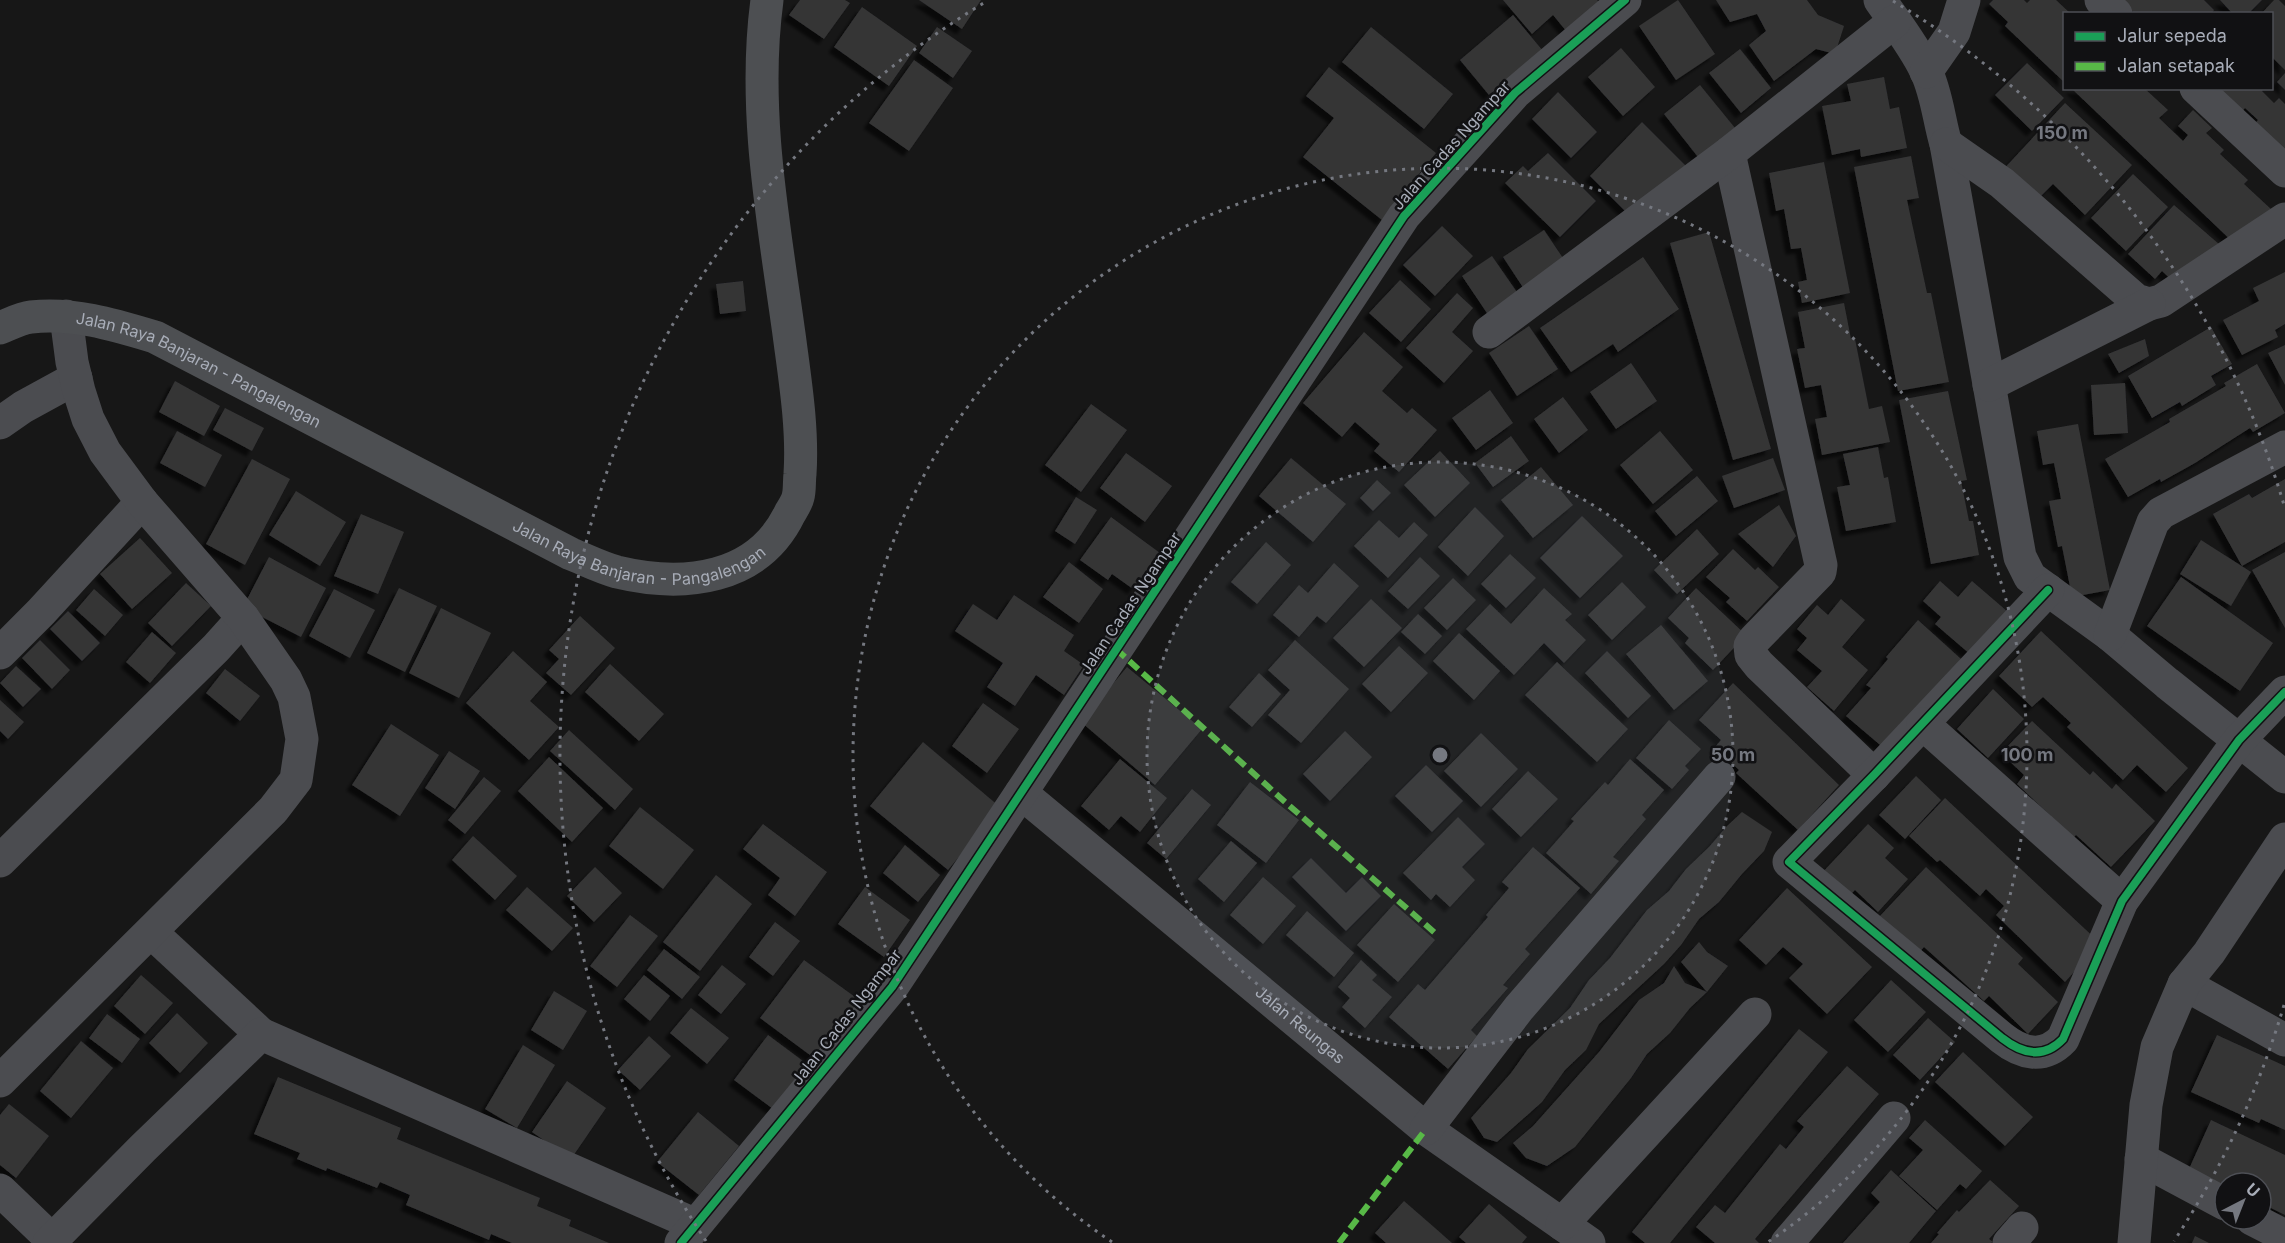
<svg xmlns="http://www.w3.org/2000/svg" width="2285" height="1243" font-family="Inter,sans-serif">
<defs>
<filter id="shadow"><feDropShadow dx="-5.5" dy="5.5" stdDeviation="1.5" flood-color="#0009"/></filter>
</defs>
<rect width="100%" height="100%" fill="#171717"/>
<g fill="#353536" filter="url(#shadow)">
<polygon points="800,0 845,0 850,3 824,39 789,15"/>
<polygon points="919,0 981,0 962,29"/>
<polygon points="1503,0 1597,0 1600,3 1567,32 1553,15 1532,34"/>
<polygon points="1678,0 1715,54 1676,80 1639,26"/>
<polygon points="1716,0 1807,0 1818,15 1844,26 1835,54 1816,49 1774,81 1749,45 1766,31 1757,14 1730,22"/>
<polygon points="1993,0 2024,0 2027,3 2030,0 2056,0 2071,14 2064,14 2064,82 2005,26 2008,22 1989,4"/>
<polygon points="2122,0 2204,0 2214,10 2211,14 2135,14"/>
<polygon points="2220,0 2262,0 2248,14 2233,14"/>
<polygon points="2274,0 2279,0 2285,6 2285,70 2272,57 2272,14 2261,14"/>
<polygon points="862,7 917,46 889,86 834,47"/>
<polygon points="1513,15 1543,51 1489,95 1460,60"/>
<polygon points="937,27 972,51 953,78 919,53"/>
<polygon points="1371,27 1453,94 1424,129 1342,62"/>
<polygon points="1621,48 1655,87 1623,116 1588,77"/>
<polygon points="1740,49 1771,88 1741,113 1709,73"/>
<polygon points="914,60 953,88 909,151 869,123"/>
<polygon points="2027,63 2064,98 2032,131 1995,95"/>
<polygon points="1329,67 1436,153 1382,220 1303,157 1334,118 1306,96"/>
<polygon points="2285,73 2285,90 2277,82"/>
<polygon points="1884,77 1890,109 1899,107 1907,148 1861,157 1860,149 1832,155 1822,106 1851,101 1847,84"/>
<polygon points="1700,85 1735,128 1698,157 1664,114"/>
<polygon points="2071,88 2144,88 2168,110 2159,118 2183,141 2188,135 2178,126 2193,110 2212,128 2206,133 2224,150 2220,154 2248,180 2244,184 2272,210 2237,246"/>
<polygon points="2210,88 2264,88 2262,91 2274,103 2279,98 2285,104 2285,156 2253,126 2258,120 2245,108 2237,117"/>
<polygon points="1558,92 1597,132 1571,158 1532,119"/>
<polygon points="2065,103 2132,165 2085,215 2053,184 2033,204 2000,173"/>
<polygon points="1642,122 1688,168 1635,221 1590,176"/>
<polygon points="1548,153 1596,201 1560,237 1505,183 1523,166 1528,171"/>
<polygon points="1911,156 1919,198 1907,200 1927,293 1931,293 1949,382 1898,391 1854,167"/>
<polygon points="1824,162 1850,293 1802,303 1798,282 1807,280 1801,248 1791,249 1784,209 1776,211 1769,173"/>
<polygon points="2133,174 2168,207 2126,251 2091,218"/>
<polygon points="2174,205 2220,245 2180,288 2162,271 2155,279 2128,254"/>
<polygon points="1442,226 1473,256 1435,296 1403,265"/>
<polygon points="1544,230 1567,264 1526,292 1503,257"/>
<polygon points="1709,232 1771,449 1733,460 1670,243"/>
<polygon points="1492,256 1523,301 1493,322 1462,276"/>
<polygon points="1643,257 1679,309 1618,352 1613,344 1571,372 1540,328"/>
<polygon points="2285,272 2285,324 2275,330 2278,337 2242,355 2223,320 2259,301 2253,288"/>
<polygon points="1400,280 1431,309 1401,342 1369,313"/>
<polygon points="743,281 746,311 720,314 716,284"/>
<polygon points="1457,293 1473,308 1452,332 1473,351 1444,383 1406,348"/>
<polygon points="1844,303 1851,339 1855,339 1869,409 1882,406 1890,442 1822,455 1815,419 1827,417 1821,385 1805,388 1797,349 1805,348 1798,312"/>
<polygon points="1529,326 1558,369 1517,396 1489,353"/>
<polygon points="2211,327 2232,364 2211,376 2216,385 2182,406 2180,402 2152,418 2128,376"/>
<polygon points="1364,332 1403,367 1382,391 1407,413 1412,408 1437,430 1399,472 1374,451 1380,444 1355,422 1342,437 1303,403"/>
<polygon points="2145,339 2149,356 2119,373 2108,354"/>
<polygon points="2285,345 2285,385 2268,353"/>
<polygon points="1631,363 1657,401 1616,429 1590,392"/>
<polygon points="2257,364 2285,413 2253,432 2250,428 2195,463 2161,482 2160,479 2128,497 2105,459 2170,422 2169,419 2226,386 2224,383"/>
<polygon points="175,381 220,406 204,436 159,412"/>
<polygon points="2125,383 2128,433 2094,435 2091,385"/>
<polygon points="1490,390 1513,423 1476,450 1452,418"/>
<polygon points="1948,391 1967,480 1961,481 1969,521 1973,521 1979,555 1931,564 1899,400"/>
<polygon points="1563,397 1588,430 1559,453 1534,419"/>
<polygon points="1091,404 1127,430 1081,492 1045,465"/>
<polygon points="225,408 264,428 252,451 213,430"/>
<polygon points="2078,424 2110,590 2072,597 2062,546 2058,547 2049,501 2061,499 2054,463 2043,465 2037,431"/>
<polygon points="177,431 222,455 205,487 160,463"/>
<polygon points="1660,431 1693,470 1653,504 1620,465"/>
<polygon points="1511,436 1529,461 1493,487 1475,463"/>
<polygon points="1878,447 1884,478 1888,477 1896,522 1846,531 1837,487 1850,485 1843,454"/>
<polygon points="1440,451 1470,483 1435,517 1404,485"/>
<polygon points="1126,453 1172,486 1145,522 1100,488"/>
<polygon points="1291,458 1346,504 1313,542 1259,496"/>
<polygon points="1773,458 1785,490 1734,508 1722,476"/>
<polygon points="252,459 290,479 245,565 206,544"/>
<polygon points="1541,467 1573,505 1533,538 1501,500"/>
<polygon points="1697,476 1718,501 1676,536 1655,511"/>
<polygon points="2285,479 2285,542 2242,566 2213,514 2249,494 2252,498"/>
<polygon points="1377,480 1391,493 1373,511 1360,498"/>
<polygon points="296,491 346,522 320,566 269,535"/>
<polygon points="1076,497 1097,510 1075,544 1055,531"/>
<polygon points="1779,505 1796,536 1773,567 1738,534"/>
<polygon points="1475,507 1504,536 1468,576 1438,547"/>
<polygon points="361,514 404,532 378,594 334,576"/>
<polygon points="1582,516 1623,556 1580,598 1540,558"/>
<polygon points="1111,517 1160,553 1133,589 1112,574 1108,580 1080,560"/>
<polygon points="1379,520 1399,538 1414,522 1428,535 1388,578 1354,546"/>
<polygon points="1697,529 1719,554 1677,594 1654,570"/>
<polygon points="140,538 172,573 132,609 100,574"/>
<polygon points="2201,540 2251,572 2231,606 2180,574"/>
<polygon points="1266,542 1291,565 1257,604 1231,582"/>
<polygon points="1733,549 1755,570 1758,567 1779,587 1747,621 1726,602 1730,598 1706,577"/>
<polygon points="2285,552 2285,628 2252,570"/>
<polygon points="1510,554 1536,578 1506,608 1481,584"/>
<polygon points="269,557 326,588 301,637 243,607"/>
<polygon points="1420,557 1440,576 1408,609 1388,591"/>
<polygon points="1069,562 1103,589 1079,623 1043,597"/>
<polygon points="1334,563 1359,586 1326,623 1317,616 1299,637 1273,615 1299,585 1308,593"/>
<polygon points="2181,577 2273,643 2240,691 2147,626"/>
<polygon points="1453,578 1476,600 1447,630 1424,608"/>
<polygon points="1940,581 1958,597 1972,581 2008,612 1971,655 1935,624 1941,617 1923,601"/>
<polygon points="1622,582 1646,607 1612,640 1588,615"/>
<polygon points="186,583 211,606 172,646 148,623"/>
<polygon points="399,588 437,606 405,672 367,653"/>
<polygon points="1544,588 1572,614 1565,620 1586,640 1564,663 1544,643 1514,675 1466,629 1490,604 1511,624"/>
<polygon points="1696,588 1746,635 1713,670 1685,643 1689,638 1668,618"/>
<polygon points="94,589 123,615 105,636 76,610"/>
<polygon points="334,589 375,610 350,658 309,636"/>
<polygon points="1014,595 1074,635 1064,651 1084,665 1064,695 1036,675 1015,706 987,687 1003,663 955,631 973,604 997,620"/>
<polygon points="1371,599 1402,628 1364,667 1333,638"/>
<polygon points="1841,599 1865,620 1842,647 1868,670 1834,711 1807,687 1822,671 1797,650 1807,638 1797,629 1817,605 1828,615"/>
<polygon points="441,608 491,633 459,698 409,673"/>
<polygon points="68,611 100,643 82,661 50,629"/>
<polygon points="1418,614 1442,636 1425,654 1401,632"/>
<polygon points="580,616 615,648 571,695 546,673 559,659 549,650"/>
<polygon points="1918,620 1961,659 1886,750 1846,716 1871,688 1866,685 1888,659 1886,657"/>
<polygon points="1661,625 1708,681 1674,710 1626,654"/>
<polygon points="2041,631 2188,768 2166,792 2137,765 2123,780 2067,727 2071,723 2043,697 2032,707 1999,676"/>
<polygon points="152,632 176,653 150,683 126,662"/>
<polygon points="1459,633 1500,671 1474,700 1433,661"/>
<polygon points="40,640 70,670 52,689 22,658"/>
<polygon points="1295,640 1349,689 1301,743 1268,715 1290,690 1268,670"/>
<polygon points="1399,646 1428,673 1391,712 1362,684"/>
<polygon points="513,651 547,682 530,701 559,727 529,760 466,703"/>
<polygon points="1607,651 1651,696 1628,718 1585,673"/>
<polygon points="1557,662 1628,729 1597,762 1525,695"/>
<polygon points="610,664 664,714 639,741 585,692"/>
<polygon points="16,666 41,689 23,707 0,683"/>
<polygon points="1127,667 1202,729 1155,785 1081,722"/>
<polygon points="225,669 260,696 240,721 206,693"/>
<polygon points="1259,673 1281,694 1252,727 1229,707"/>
<polygon points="1733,683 1839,785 1798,830 1736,773 1739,770 1715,747 1721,740 1699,720"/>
<polygon points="1993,689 2024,719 1988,758 1957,729"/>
<polygon points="0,700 24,722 8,739 0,731"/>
<polygon points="983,703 1019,729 987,773 952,746"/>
<polygon points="1669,720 1701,749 1685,766 1689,770 1672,789 1636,758"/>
<polygon points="2032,721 2090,775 2093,771 2112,789 2116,784 2155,821 2111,867 2076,835 2065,846 2043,825 2051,816 2017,784 2024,775 2001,753"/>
<polygon points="391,724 439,755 400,816 352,785"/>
<polygon points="569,730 633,789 615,810 550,751"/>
<polygon points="1345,731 1372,757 1330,801 1303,774"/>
<polygon points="1481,733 1518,769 1481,807 1444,771"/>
<polygon points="923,742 1000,807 948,870 870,806"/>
<polygon points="449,751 480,771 455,809 425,788"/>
<polygon points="549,757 603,808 572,842 518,791"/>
<polygon points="1120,759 1167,798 1140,832 1121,816 1109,830 1081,806"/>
<polygon points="1630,759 1664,790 1642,815 1646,819 1613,857 1619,861 1591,894 1546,853 1574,821 1571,819 1605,782 1608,785"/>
<polygon points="1426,765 1463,801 1432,832 1395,796"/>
<polygon points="1528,771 1558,799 1521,837 1492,809"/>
<polygon points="1916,776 1941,800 1905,839 1879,815"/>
<polygon points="484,777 501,791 465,834 448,820"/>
<polygon points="1250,782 1299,820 1266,863 1217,825"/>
<polygon points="1192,789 1211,805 1166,859 1147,843"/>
<polygon points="1945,798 2100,943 2065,982 1996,915 2004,906 1986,889 1980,896 1940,860 1937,862 1909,836"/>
<polygon points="640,807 694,850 663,889 609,846"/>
<polygon points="1742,812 1772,832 1764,851 1742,874 1719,902 1699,919 1681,945 1664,964 1599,1024 1586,1050 1565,1070 1542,1102 1497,1142 1484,1138 1471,1118 1511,1073 1528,1049 1570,1008 1589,980 1610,958 1647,910 1669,891 1686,869 1709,847 1727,826"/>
<polygon points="1458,817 1485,844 1462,867 1475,880 1450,907 1436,894 1431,900 1403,873"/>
<polygon points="763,824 827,872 795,916 768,895 780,878 743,849"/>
<polygon points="1868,824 1894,848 1885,858 1908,879 1878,912 1855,890 1845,900 1819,876"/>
<polygon points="473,836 517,876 495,900 452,860"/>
<polygon points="1231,841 1257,863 1224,902 1198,879"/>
<polygon points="905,845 940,875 918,902 883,873"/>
<polygon points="1533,847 1580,888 1525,949 1530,954 1503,985 1508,988 1471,1030 1477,1036 1448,1069 1389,1017 1418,984 1425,990 1488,917 1486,915 1509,888 1502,882"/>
<polygon points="1311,858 1346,893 1362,877 1381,896 1346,931 1292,877"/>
<polygon points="595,867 622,893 594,922 567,896"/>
<polygon points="1926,867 2023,958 2018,964 2058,1002 2028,1034 1989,996 1984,1001 1924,947 1918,954 1879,917"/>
<polygon points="716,875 752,904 700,971 663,942"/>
<polygon points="1263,877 1296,906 1263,944 1230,915"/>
<polygon points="527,887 573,928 552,951 506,910"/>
<polygon points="865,887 910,920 884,957 838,924"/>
<polygon points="1787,888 1872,967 1827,1014 1789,978 1803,964 1783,947 1766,965 1739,940"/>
<polygon points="1394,904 1435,940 1398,982 1357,945"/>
<polygon points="1307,911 1354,953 1334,977 1286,935"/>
<polygon points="630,915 658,936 617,987 590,966"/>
<polygon points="775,922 800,941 773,976 749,957"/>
<polygon points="1699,942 1707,952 1728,966 1707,992 1681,962"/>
<polygon points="664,949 700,977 682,999 647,970"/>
<polygon points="804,960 862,1002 818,1061 760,1018"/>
<polygon points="1361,960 1377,975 1372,980 1392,997 1365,1028 1342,1007 1350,998 1338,987"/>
<polygon points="722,965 746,984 721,1014 698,995"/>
<polygon points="1674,966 1685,983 1707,992 1690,1008 1670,1033 1647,1054 1631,1078 1575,1147 1547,1166 1526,1158 1513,1143 1533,1126 1599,1052 1639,1000 1664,983"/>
<polygon points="141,975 173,1003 145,1034 114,1006"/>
<polygon points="644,975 670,996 650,1021 624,999"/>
<polygon points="1891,980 1926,1012 1888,1052 1854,1020"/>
<polygon points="554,991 587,1011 563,1050 531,1030"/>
<polygon points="691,1008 729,1038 707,1064 670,1033"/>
<polygon points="177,1013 208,1043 180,1073 149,1043"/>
<polygon points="107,1014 140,1039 122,1063 89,1038"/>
<polygon points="1928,1018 1955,1042 1920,1080 1893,1055"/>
<polygon points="1799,1029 1828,1052 1670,1243 1645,1243 1632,1232"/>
<polygon points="768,1035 811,1067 777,1112 734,1080"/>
<polygon points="2217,1035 2285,1066 2285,1130 2261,1119 2259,1123 2191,1092"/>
<polygon points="649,1036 671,1056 640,1090 618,1070"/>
<polygon points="81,1041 113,1068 71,1118 40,1091"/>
<polygon points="523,1045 555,1065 517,1128 485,1109"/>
<polygon points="1963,1052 2033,1117 2005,1146 1935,1082"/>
<polygon points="1847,1066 1879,1094 1755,1239 1759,1243 1715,1243 1696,1227 1715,1205 1725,1213 1780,1144 1786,1149 1804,1127 1797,1121"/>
<polygon points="278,1077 401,1128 397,1139 540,1198 537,1206 571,1220 569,1226 609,1243 512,1243 491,1234 489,1240 406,1205 410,1195 380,1182 377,1188 327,1168 326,1171 297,1159 300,1153 254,1134"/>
<polygon points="567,1081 606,1108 571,1159 532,1132"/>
<polygon points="9,1104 49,1136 16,1178 0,1165 0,1115"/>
<polygon points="698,1112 739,1146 699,1195 657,1162"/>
<polygon points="1925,1120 1982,1171 1966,1189 1960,1184 1937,1210 1899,1176 1923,1150 1909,1138"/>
<polygon points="2211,1120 2285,1155 2285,1215 2261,1203 2261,1183 2225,1183 2225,1188 2184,1180"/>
<polygon points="1891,1170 1936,1211 1909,1243 1843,1243 1880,1202 1871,1193"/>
<polygon points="1990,1180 2019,1206 1989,1239 1993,1242 1991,1243 1931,1243 1939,1234 1937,1233 1957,1210 1959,1212"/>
<polygon points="1404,1201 1435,1228 1452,1243 1386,1243 1375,1233"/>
<polygon points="1489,1204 1527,1237 1522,1243 1466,1243 1459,1237"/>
<polygon points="2195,1236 2209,1243 2192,1243"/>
</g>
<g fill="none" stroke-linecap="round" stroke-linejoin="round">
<g stroke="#4b4c50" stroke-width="33">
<path d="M1880 0C1896 23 1914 46 1926 71 1937 94 1939 121 1946 144L2020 557 2030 577 2110 635 2167 683 2285 777"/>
<polyline points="2101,0 2116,14"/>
<polyline points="1926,72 1954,32 1964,0"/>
<polyline points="2196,88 2285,171"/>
<polyline points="1946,144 2002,183 2136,300 2149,304 2161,301 2285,219"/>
<polyline points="1729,153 1821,565 1820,572 1754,640 1750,646 1751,655 1759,665 1874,775"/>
<polyline points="1489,332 1729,153 1895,21"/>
<polyline points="1989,385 2149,304"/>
<polyline points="0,423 23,407 76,378"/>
<path d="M2048 590 1874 775 1789 862 2002 1038C2021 1053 2043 1060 2063 1039L2122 901 2239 740 2285 692"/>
<polyline points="2110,635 2153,522 2161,513 2285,447"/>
<polyline points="0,653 41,612 142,502"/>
<polyline points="1923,724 2122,901"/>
<path id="s1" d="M1021 793 1426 1129 1589 1243"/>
<polyline points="0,861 216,648 243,618"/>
<polyline points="152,933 261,1034"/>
<polyline points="2184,984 2285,1040"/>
<polyline points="0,1081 273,810 296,780 302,739 294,697 286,680 243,618 142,502 105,452 88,419 79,391 72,362 66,316"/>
<polyline points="1426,1129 1519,1008 1719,777"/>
<polyline points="2141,1159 2225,1204"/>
<polyline points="0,1190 52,1240"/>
<polyline points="2252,1219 2285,1236"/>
<polyline points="1562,1224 1755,1014"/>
<polyline points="49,1243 143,1148 261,1034 694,1224"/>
<polyline points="681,1243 892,987 1404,216 1515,93 1625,0"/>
<polyline points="1787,1243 1894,1118"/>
<polyline points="2009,1243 2022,1228"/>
<polyline points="2134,1243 2146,1105 2157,1047 2184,984 2209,953 2285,839"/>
</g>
<path stroke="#4d4f52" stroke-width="33" id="s2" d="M0 328C10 324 21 318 31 317 73 312 115 325 155 337L571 554C586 560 602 568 617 572 684 588 758 580 790 513 793 508 797 502 798 497 800 490 799 481 800 474 803 428 795 380 789 334 774 224 752 111 767 0"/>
<g stroke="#58b947" stroke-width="6" stroke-dasharray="12 6" stroke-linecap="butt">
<polyline points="1116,649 1284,801 1435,933"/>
<polyline points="1339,1243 1426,1129"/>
</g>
<defs>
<g id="cycleway">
<path d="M2048 590 1874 775 1789 862 2002 1038C2021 1053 2043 1060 2063 1039L2122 901 2239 740 2285 692"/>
<polyline points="681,1243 892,987 1404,216 1515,93 1625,0"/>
</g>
</defs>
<use href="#cycleway" stroke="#111113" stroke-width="11"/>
<use href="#cycleway" stroke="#1a9f57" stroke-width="8"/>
</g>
<circle cx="1440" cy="755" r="293" fill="#757880" fill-opacity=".12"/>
<g fill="none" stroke="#757880" stroke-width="3" stroke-dasharray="3 6">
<circle cx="1440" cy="755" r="293"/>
<path d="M1112 1242A587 587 0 1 1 1768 1242"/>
<path d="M2284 1005A880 880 0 0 1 2174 1241M706 1241A880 880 0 0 1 987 1M1893 1A880 880 0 0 1 2284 505"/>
</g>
<g text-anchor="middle" stroke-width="5" stroke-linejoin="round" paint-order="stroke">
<g font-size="16" fill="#a8adb8" stroke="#111113">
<text transform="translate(1451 145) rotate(-48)" y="6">Jalan Cadas Ngampar</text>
<text dy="6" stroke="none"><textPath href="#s2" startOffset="212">Jalan Raya Banjaran - Pangalengan</textPath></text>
<text dy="6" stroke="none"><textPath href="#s2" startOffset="698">Jalan Raya Banjaran - Pangalengan</textPath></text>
<text transform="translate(1130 603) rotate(-56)" y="6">Jalan Cadas Ngampar</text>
<text transform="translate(846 1017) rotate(-52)" y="6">Jalan Cadas Ngampar</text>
<text dy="6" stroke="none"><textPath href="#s1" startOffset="363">Jalan Reungas</textPath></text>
</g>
</g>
<circle cx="1440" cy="755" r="9" fill="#757880" stroke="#111113" stroke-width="3"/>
<g font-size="18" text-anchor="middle" font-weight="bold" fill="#757880" stroke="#111113" stroke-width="5" stroke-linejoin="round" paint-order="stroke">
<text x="2062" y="139">150 m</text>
<text x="1733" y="761">50 m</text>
<text x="2027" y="761">100 m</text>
</g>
<rect x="2063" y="12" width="210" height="78" fill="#111113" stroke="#4d4f55" stroke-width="1.5"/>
<rect x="2075" y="32" width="30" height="9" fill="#1a9f57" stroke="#4d4f55" stroke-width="1.5"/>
<text x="2117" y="42" font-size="18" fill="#a8adb8">Jalur sepeda</text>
<rect x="2075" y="62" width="30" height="9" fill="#58b947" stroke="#4d4f55" stroke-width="1.5"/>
<text x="2117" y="72" font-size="18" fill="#a8adb8">Jalan setapak</text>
<g transform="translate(2243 1201) rotate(42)"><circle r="28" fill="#111113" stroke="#4d4f55" stroke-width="1.5"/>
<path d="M0-4.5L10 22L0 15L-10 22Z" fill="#757880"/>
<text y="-9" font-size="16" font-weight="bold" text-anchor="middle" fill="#a8adb8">U</text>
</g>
</svg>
